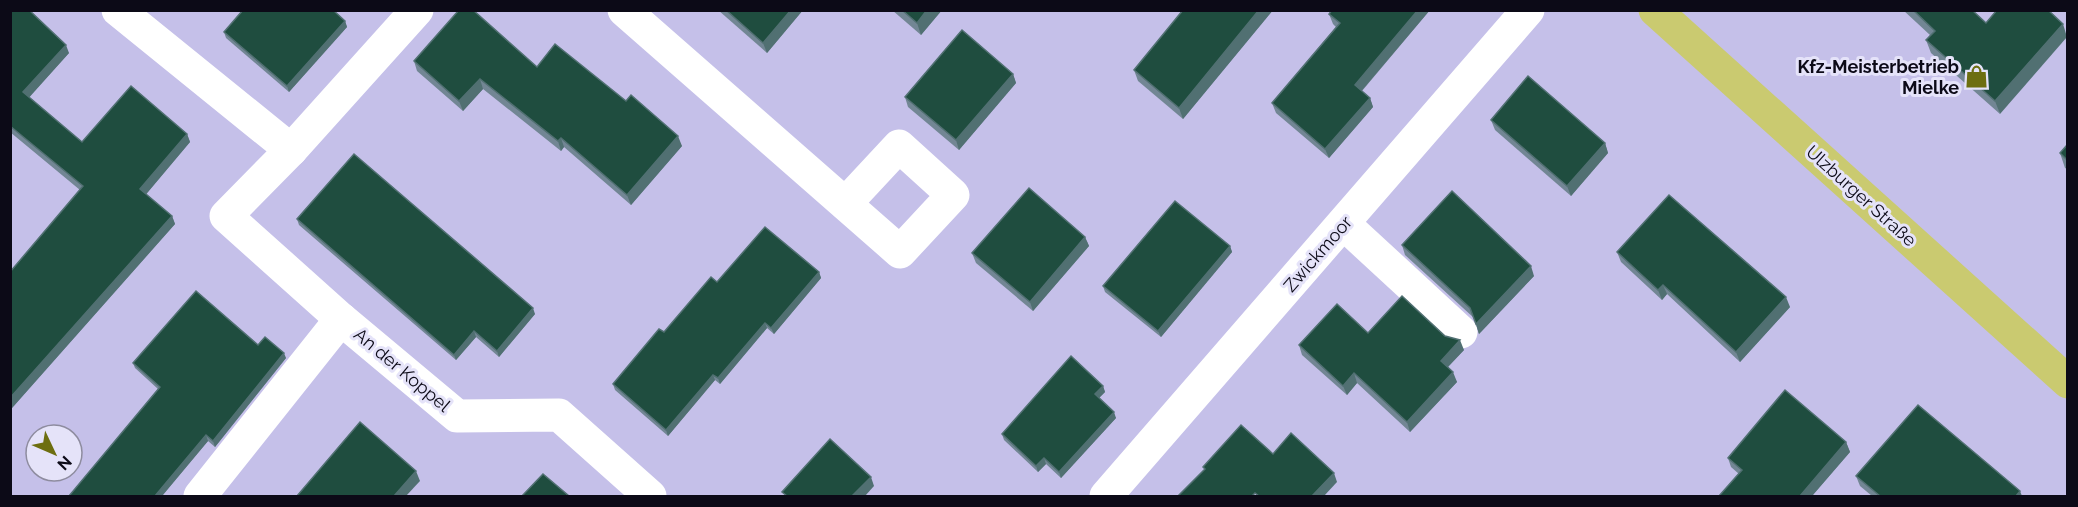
<svg xmlns="http://www.w3.org/2000/svg" width="2078" height="507" font-family="Raleway,sans-serif">
<rect width="100%" height="100%" fill="#c5c0e9"/>
<g fill="none" stroke-linecap="round" stroke-linejoin="round">
<g stroke="#fff" stroke-width="33">
<polyline points="118,10 291,150"/>
<polyline points="417,10 291,150 226,216 341,319 457,416 559,415 650,496"/>
<polyline points="624,10 900,252 953,195 899,146 845,204"/>
<polyline points="1344,224 1461,332"/>
<polyline points="200,496 341,319"/>
<polyline points="1106,496 1528,10"/>
</g>
<polyline stroke="#caca70" stroke-width="33" points="1655,10 2068,382"/>
</g>
<g fill="#728694">
<polygon points="10,10 69,53 29,97 82,142 187,134 190,142 146,194 172,216 175,224 12,408 10,407 10,272 80,190 10,132"/>
<polygon points="718,10 803,10 767,53"/>
<polygon points="892,10 942,10 921,35"/>
<polygon points="1183,10 1273,10 1183,119 1138,81 1134,70"/>
<polygon points="1430,10 1362,91 1370,98 1373,107 1329,158 1276,113 1272,103 1336,27 1333,24 1329,14"/>
<polygon points="1903,10 1972,10 2000,114 1931,53 1926,40 1930,35"/>
<polygon points="345,21 347,27 289,92 226,38 224,32"/>
<polygon points="414,61 537,67 682,146 631,205 564,147 561,151 483,89 463,111 417,71"/>
<polygon points="1013,74 1016,83 959,150 908,107 905,97"/>
<polygon points="1491,120 1605,143 1608,153 1571,196 1495,130"/>
<polygon points="2067,145 2067,169 2065,168 2060,153"/>
<polygon points="297,219 535,314 499,357 476,337 456,360 299,225"/>
<polygon points="1085,237 1089,246 1033,311 976,263 972,253"/>
<polygon points="1402,245 1534,276 1479,334 1474,318 1405,255"/>
<polygon points="1230,246 1232,252 1161,337 1105,292 1103,286"/>
<polygon points="1617,252 1790,307 1740,362 1667,294 1662,300 1621,262"/>
<polygon points="819,272 821,278 774,334 767,328 720,384 715,380 668,436 615,390 613,384 717,282"/>
<polygon points="1368,333 1445,336 1464,350 1448,367 1457,382 1410,432 1357,383 1347,395 1302,355 1299,345"/>
<polygon points="258,345 286,358 215,447 208,441 162,496 69,496 158,389 135,368 133,363"/>
<polygon points="1103,386 1105,392 1099,398 1116,418 1061,478 1046,464 1038,472 1004,440 1002,434"/>
<polygon points="1846,442 1850,452 1812,496 1719,496 1739,474 1731,467 1728,458"/>
<polygon points="1856,476 2022,496 1872,496 1860,486"/>
</g>
<g fill="#517072">
<polygon points="791,10 803,10 767,53 763,43"/>
<polygon points="927,10 942,10 921,35 917,23"/>
<polygon points="1259,10 1273,10 1183,119 1179,108"/>
<polygon points="1418,10 1430,10 1358,95 1355,85"/>
<polygon points="345,21 347,27 289,92 287,86"/>
<polygon points="2063,24 2067,37 2000,114 1995,101"/>
<polygon points="66,45 69,53 26,101 23,92"/>
<polygon points="1013,74 1016,83 959,150 956,140"/>
<polygon points="480,79 483,89 463,111 459,101"/>
<polygon points="1370,98 1373,107 1329,158 1325,149"/>
<polygon points="187,134 190,142 143,198 140,189"/>
<polygon points="678,136 682,146 631,205 627,195"/>
<polygon points="561,138 564,147 561,151 558,141"/>
<polygon points="1605,143 1608,153 1571,196 1567,186"/>
<polygon points="172,216 175,224 12,408 10,403 10,398"/>
<polygon points="1085,237 1089,246 1033,311 1030,302"/>
<polygon points="1230,246 1232,252 1161,337 1158,331"/>
<polygon points="1531,266 1534,276 1479,334 1476,324"/>
<polygon points="819,272 821,278 774,334 771,328"/>
<polygon points="1663,285 1667,294 1662,300 1658,290"/>
<polygon points="1786,297 1790,307 1740,362 1736,352"/>
<polygon points="533,308 535,314 499,357 497,351"/>
<polygon points="765,323 767,328 720,384 718,378"/>
<polygon points="474,331 476,337 456,360 454,355"/>
<polygon points="1460,340 1464,350 1444,371 1441,361"/>
<polygon points="284,353 286,358 215,447 213,441"/>
<polygon points="1453,372 1457,382 1410,432 1407,422"/>
<polygon points="1354,373 1357,383 1347,395 1343,386"/>
<polygon points="713,375 715,380 668,436 666,430"/>
<polygon points="1103,386 1105,392 1097,400 1095,394"/>
<polygon points="1114,412 1116,418 1061,478 1059,472"/>
<polygon points="206,435 208,441 162,496 155,496"/>
<polygon points="1846,442 1850,452 1812,496 1800,496"/>
<polygon points="1044,458 1046,464 1038,472 1036,466"/>
<polygon points="416,471 420,481 406,496 394,496"/>
<polygon points="1334,473 1337,482 1324,496 1312,496"/>
<polygon points="871,477 874,486 865,496 852,496"/>
<polygon points="2020,491 2022,496 2016,496"/>
</g>
<g fill="#1f4d3f" stroke="#517072" stroke-width="1.5">
<polygon points="10,10 29,10 66,45 23,92 82,142 131,86 187,134 140,189 172,216 10,398 10,272 83,186 10,126"/>
<polygon points="243,10 333,10 345,21 287,86 224,32"/>
<polygon points="459,10 473,10 537,67 555,44 626,101 631,95 678,136 627,195 561,138 558,141 480,79 459,101 414,61"/>
<polygon points="726,10 791,10 763,43"/>
<polygon points="902,10 927,10 917,23"/>
<polygon points="1183,10 1259,10 1179,108 1134,70"/>
<polygon points="1332,10 1418,10 1355,85 1370,98 1325,149 1272,103 1340,23 1329,14"/>
<polygon points="1913,10 1972,10 1986,23 1997,10 2048,10 2063,24 1995,101 1926,40 1935,31"/>
<polygon points="962,30 1013,74 956,140 905,97"/>
<polygon points="1528,76 1605,143 1567,186 1491,120"/>
<polygon points="2067,145 2067,160 2060,153"/>
<polygon points="354,154 533,308 497,351 474,331 454,355 297,219"/>
<polygon points="1029,188 1085,237 1030,302 972,253"/>
<polygon points="1452,191 1531,266 1476,324 1470,308 1402,245"/>
<polygon points="1669,195 1786,297 1736,352 1663,285 1658,290 1617,252"/>
<polygon points="1175,201 1230,246 1158,331 1103,286"/>
<polygon points="765,227 819,272 771,328 765,323 718,378 713,375 666,430 613,384 659,329 664,332 711,277 717,282"/>
<polygon points="196,291 258,345 265,337 284,353 213,441 206,435 155,496 69,496 160,387 133,363"/>
<polygon points="1402,296 1445,336 1460,340 1441,361 1453,372 1407,422 1354,373 1343,386 1299,345 1337,304 1368,333"/>
<polygon points="1071,356 1103,386 1095,394 1114,412 1059,472 1044,458 1036,466 1002,434"/>
<polygon points="1785,390 1846,442 1800,496 1719,496 1742,470 1728,458"/>
<polygon points="1918,405 2020,491 2016,496 1880,496 1856,476"/>
<polygon points="360,422 416,471 394,496 297,496"/>
<polygon points="1241,425 1273,454 1291,433 1334,473 1312,496 1259,496 1255,493 1252,496 1178,496 1205,469 1203,467"/>
<polygon points="830,439 871,477 852,496 787,496 782,492"/>
<polygon points="543,474 569,496 522,496"/>
</g>
<defs>
<symbol id="shop-bare" viewBox="-9 -9 18 18"><path d="M-5-2.5h2.3a2.7 3.5 0 0 1 5.4 0H5L5.5 6h-11ZM-1.5-2.5h3a1.5 2.3 0 0 0-3 0Z" fill="#6d6e10" stroke="#e5e3f9" stroke-width="2.5" paint-order="stroke"/></symbol>
</defs>
<g fill-rule="evenodd">
<use href="#shop-bare" x="1960" y="60" width="33" height="33"/>
</g>
<g text-anchor="middle" stroke-width="6" stroke-linejoin="round" paint-order="stroke">
<g font-size="18" font-weight="bold" fill="#0c0a17" stroke="#e5e3f9" text-anchor="end">
<text x="1959" y="73">Kfz-Meisterbetrieb<tspan x="1959" dy="21">Mielke</tspan></text>
</g>
<g font-size="18" fill="#0c0a17" stroke="#e5e3f9">
<text transform="translate(1861 196) rotate(42)" y="6">Ulzburger Straße</text>
<text transform="translate(1318 254) rotate(-49)" y="6">Zwickmoor</text>
<text transform="translate(402 370) rotate(40)" y="6">An der Koppel</text>
</g>
</g>
<rect width="2078" height="507" fill="none" stroke="#0c0a17" stroke-width="24"/>
<g transform="translate(54 453) rotate(134)"><circle r="28" fill="#e5e3f9" stroke="#8e8c9f" stroke-width="1.5"/>
<path d="M0-4.5L10 22L0 15L-10 22Z" fill="#6d6e10"/>
<text y="-9" font-size="16" font-weight="bold" text-anchor="middle" fill="#0c0a17">N</text>
</g>
</svg>
